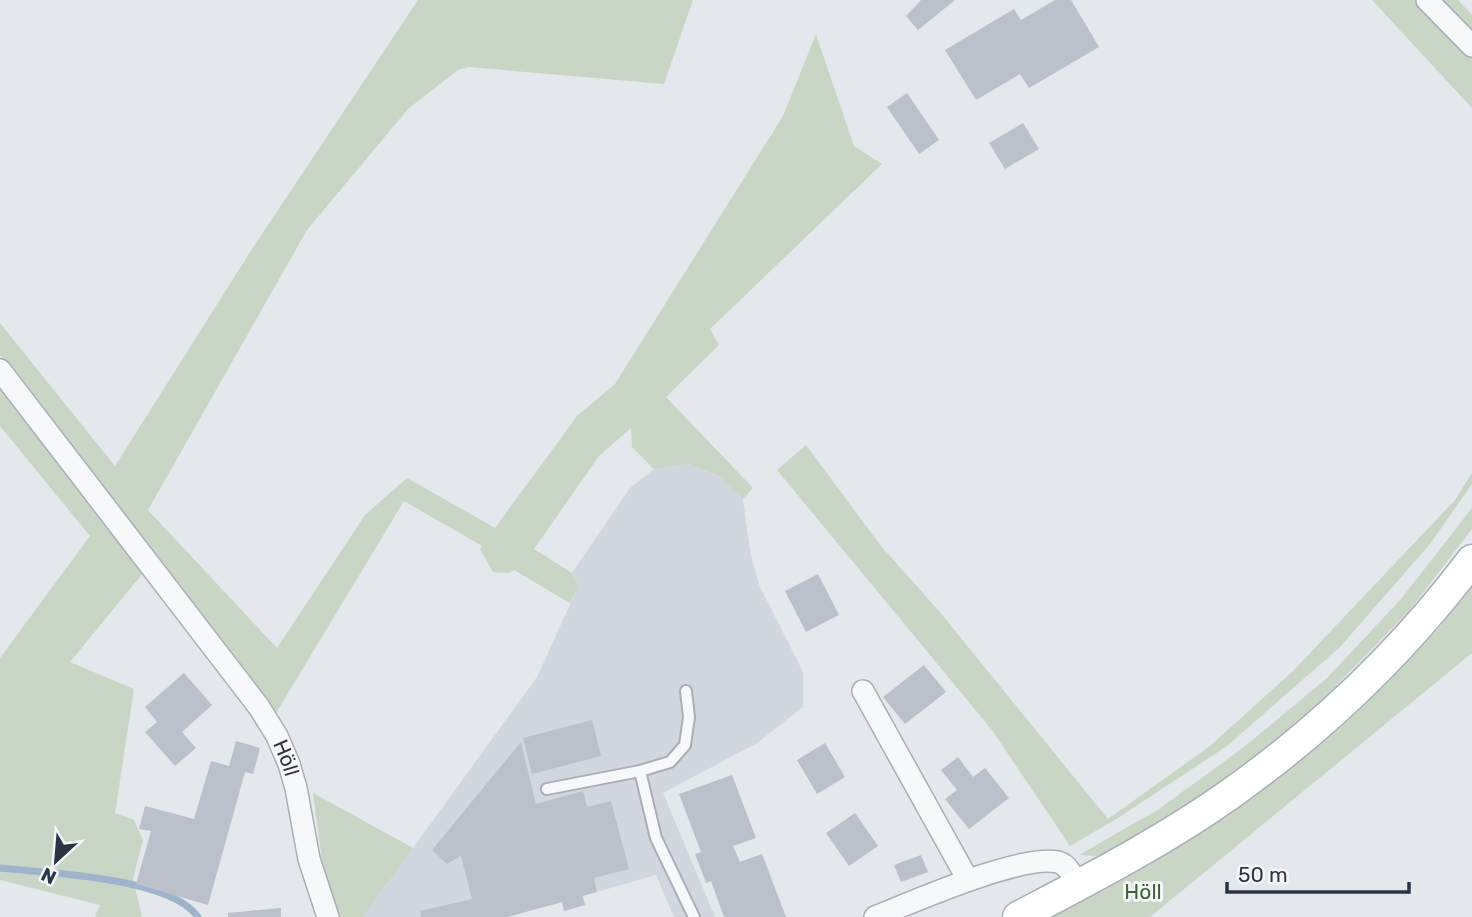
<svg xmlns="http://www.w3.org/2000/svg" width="1472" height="917" font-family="Rubik,sans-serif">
<rect width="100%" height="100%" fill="#e4e7ec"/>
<polygon fill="#d2d6de" points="690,464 721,477 743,499 750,551 759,585 803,672 803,707 757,743 663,793 715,917 674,917 656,875 583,896 585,905 564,911 562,902 507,917 363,917 537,677 578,587 572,573 630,488 654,469"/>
<g fill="#c9d6c5">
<polygon points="418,0 693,0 664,84 469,67 458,70 408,109 307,230 148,510 277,648 365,515 407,478 495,528 577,416 615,384 783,116 816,34 854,146 882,164 710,329 719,345 666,397 753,488 743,499 721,477 690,464 654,469 632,447 631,428 599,456 534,549 572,573 578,587 570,603 514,570 509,573 493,572 480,549 482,546 404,501 276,713 103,485 0,355 0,323 115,466 252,249"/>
<polygon points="1372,0 1458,0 1472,15 1472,108"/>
<polygon points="0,386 143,573 70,662 134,689 115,813 134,820 143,840 133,879 142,917 95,917 100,905 0,880 0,658 90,536 0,426"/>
<polygon points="806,445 881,546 939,611 1108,819 1210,746 1293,671 1455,500 1472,473 1472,484 1430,544 1340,647 1227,746 1118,818 1070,846 992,730 777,470"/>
<polygon points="1472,508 1472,529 1442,568 1409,611 1321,701 1238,771 1141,834 1099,856 1079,855 1159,809 1244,747 1327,678 1401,599"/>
<polygon points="1472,583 1472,653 1150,917 1052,917 1226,817 1293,767 1375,693 1439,628"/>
<polygon points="313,793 413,848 363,917 337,917 324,875"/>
</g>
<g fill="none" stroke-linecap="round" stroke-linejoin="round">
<path stroke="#9fb4cc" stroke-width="7" d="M0 868C47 873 170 877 198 917"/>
</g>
<g fill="#bbc0ca">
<polygon points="921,0 955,0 918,30 906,16"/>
<polygon points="1055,0 1071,0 1099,47 1029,88 1020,74 976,100 945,50 1014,9 1021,20"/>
<polygon points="907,93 939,140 919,154 887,107"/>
<polygon points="1023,123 1039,149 1005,169 989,143"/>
<polygon points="818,574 839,615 806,632 785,591"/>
<polygon points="924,665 946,692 905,724 883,697"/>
<polygon points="184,673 212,705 182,732 196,748 175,766 145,732 157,722 145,707"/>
<polygon points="592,720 601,756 532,774 523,738"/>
<polygon points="236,741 260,748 253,774 245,772 208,905 136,884 151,831 139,829 145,806 194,819 211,761 229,766"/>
<polygon points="521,742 536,804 583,791 587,807 611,801 629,869 594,878 597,892 582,896 585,905 564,911 562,902 507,917 421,917 420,911 472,899 461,856 447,864 432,850"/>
<polygon points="825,743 845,777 817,794 797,760"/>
<polygon points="958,757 973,777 985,768 1009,798 969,829 945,799 957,790 941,770"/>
<polygon points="732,775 756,838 733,846 740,862 762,854 786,917 724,917 711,881 706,883 695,854 701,852 679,794"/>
<polygon points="855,813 878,846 849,866 826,833"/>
<polygon points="921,855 928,872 901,882 894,865"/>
<polygon points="281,908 281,917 228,917 228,913"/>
</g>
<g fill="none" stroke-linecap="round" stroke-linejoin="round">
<defs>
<g id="lane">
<polyline points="640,771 656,838 694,917"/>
<polyline points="547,789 640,771 670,762 685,745 689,717 686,691"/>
</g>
<g id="street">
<polyline points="1427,0 1472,46"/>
<path id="s1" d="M0 370 259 707 277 736 289 764 296 788 309 859 328 917"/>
<polyline points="863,691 968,880"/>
<path d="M875 917C913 902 1021 854 1058 862 1069 865 1073 877 1077 887"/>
</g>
<path id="secondary" d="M1018 917C1092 878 1166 840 1233 792 1324 727 1405 649 1472 560"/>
</defs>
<use href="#lane" stroke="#a9aeb7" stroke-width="14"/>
<use href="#street" stroke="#a9aeb7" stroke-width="24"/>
<use href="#secondary" stroke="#a9aeb7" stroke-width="33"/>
<use href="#lane" stroke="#f7f8fa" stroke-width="10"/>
<use href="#street" stroke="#f7f8fa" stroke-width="21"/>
<use href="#secondary" stroke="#fff" stroke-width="30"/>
</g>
<g text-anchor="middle" stroke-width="6" stroke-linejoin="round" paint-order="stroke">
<g font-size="21" fill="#2b3445" stroke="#f4f6f9">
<text dy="7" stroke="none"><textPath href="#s1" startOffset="483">Höll</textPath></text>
</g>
<g font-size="21" fill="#3f6138" stroke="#f4f6f9">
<text x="1143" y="899">Höll</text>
</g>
</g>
<g transform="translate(56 861) rotate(206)" stroke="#f4f6f9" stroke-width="5" paint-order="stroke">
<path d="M0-5L12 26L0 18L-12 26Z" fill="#2b3445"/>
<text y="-10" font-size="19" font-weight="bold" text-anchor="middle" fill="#2b3445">N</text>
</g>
<path d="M1227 882v10h182v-10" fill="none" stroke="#2b3445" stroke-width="3.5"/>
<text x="1238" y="882" font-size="21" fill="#2b3445" stroke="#f4f6f9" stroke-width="5" paint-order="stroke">50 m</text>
</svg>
